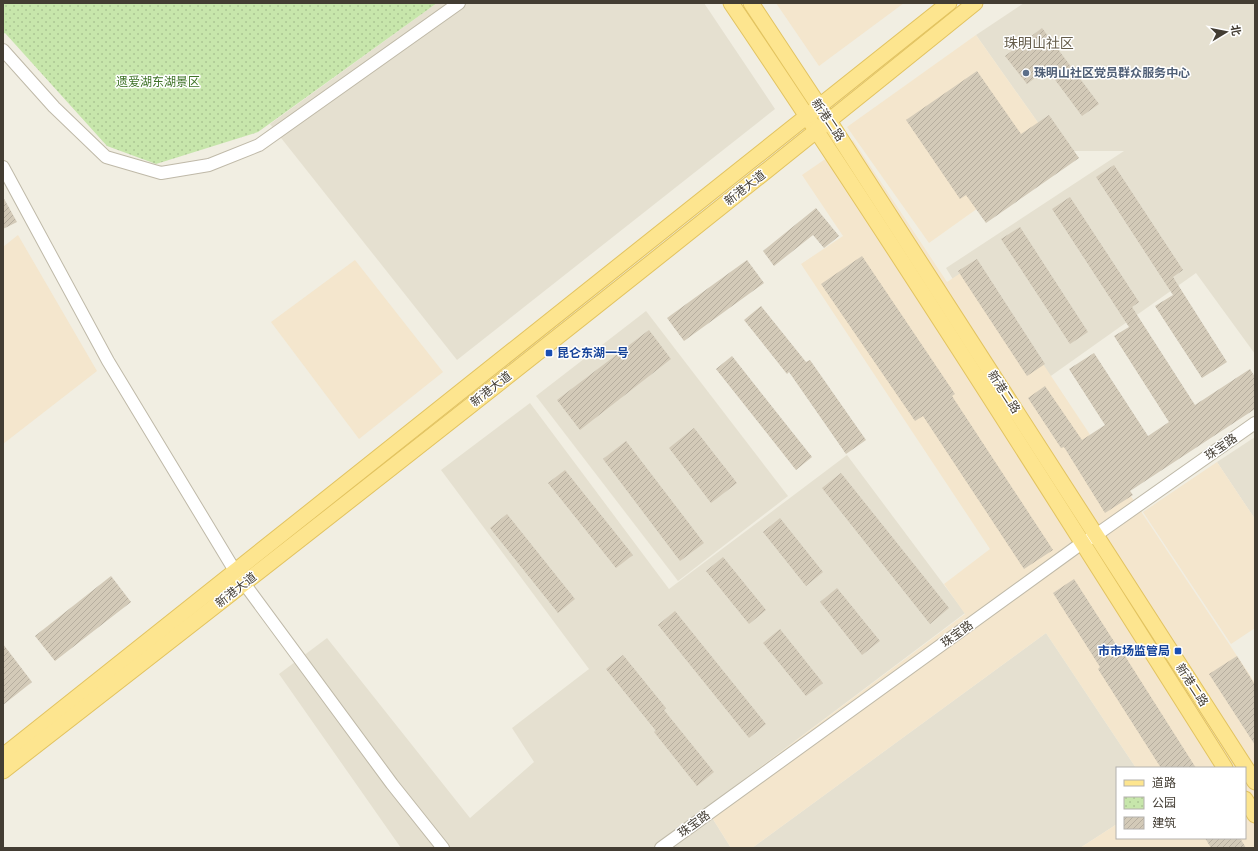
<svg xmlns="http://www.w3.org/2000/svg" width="1258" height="851" font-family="'PT Sans','Noto Sans SC',sans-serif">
<defs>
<pattern id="park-dots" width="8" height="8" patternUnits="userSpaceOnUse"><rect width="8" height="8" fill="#c7e6ab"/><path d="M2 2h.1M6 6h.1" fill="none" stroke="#acc694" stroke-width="1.8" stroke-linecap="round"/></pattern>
<pattern id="building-hatch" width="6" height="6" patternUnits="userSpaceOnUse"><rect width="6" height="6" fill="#d3cab8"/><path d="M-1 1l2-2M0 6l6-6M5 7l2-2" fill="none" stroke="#b6ae9f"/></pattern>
</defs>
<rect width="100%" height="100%" fill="#f1eee2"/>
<g fill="#e5e0d0">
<polygon points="437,3 704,3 775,109 457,360 270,124"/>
<polygon points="1024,3 1255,3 1255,354 1196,273 1024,395 946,268 1124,151 1058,151 976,35"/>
<polygon points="646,311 788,496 678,581 536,396"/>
<polygon points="530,403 669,589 847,455 965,613 706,808 731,848 401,848 279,674 327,638 470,818 534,762 512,728 589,669 441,470"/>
<polygon points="1255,437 1255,519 1217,462"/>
<polygon points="1046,633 1136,768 1117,768 1117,824 1080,848 752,848"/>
</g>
<g fill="#f4e6cd">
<polygon points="776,3 904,3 819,66"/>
<polygon points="976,35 1058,151 929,243 847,127"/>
<polygon points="853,140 947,282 976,263 1255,683 1255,848 1080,848 1117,824 1117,838 1245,838 1245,768 1136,768 1046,633 752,848 731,848 706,808 965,614 944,584 990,549 801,264 843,236 802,175"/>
<polygon points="18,235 97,371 3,444 3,247"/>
<polygon points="355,260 443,372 359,439 271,322"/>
<polygon points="1217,462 1255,519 1255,628 1231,644 1143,512"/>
</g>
<polygon fill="url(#park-dots)" points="3,3 437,3 258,132 156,164 107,146 5,33 3,34"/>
<g fill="url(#building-hatch)">
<polygon points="1042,28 1099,104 1082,116 1047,69 1027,84 1005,56"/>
<polygon points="977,71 1021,134 1049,115 1079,158 986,223 966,195 960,199 906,120"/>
<polygon points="1114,165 1183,270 1173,277 1227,362 1202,378 1155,306 1173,295 1096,177"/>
<polygon points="3,197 17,222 3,229"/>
<polygon points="1070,197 1139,302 1132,307 1195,405 1250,369 1255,377 1255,409 1130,491 1133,495 1105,513 1064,447 1061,448 1028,398 1045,386 1082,440 1105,425 1069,369 1094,353 1148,436 1169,422 1114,336 1129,327 1052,209"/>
<polygon points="816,208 839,236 824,248 813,235 774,266 763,251"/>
<polygon points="1020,227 1088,332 1070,344 1001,239"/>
<polygon points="862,256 955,394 952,396 1053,550 1024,569 923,416 915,421 821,284"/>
<polygon points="977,259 1045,364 1027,376 958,271"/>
<polygon points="747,260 764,283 684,341 667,318"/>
<polygon points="761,306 806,362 810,360 866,440 846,454 789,372 787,374 744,320"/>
<polygon points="649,330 671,359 580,430 557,400"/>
<polygon points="732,356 812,457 796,470 716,369"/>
<polygon points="694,428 737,483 711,503 669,448"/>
<polygon points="626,441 704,543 680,561 603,459"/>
<polygon points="565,470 633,555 616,568 548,483"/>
<polygon points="841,473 949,608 930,624 822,488"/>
<polygon points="507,514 575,599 558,613 490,528"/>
<polygon points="780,518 823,572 806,586 763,532"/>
<polygon points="723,557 766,610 749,624 706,571"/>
<polygon points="111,576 131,602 55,661 35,636"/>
<polygon points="1074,579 1122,654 1123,653 1196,768 1161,768 1098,669 1100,667 1053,593"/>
<polygon points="837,588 880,641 862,655 820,602"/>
<polygon points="675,611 766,724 749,738 658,625"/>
<polygon points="780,629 823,683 806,696 763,643"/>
<polygon points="3,644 32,682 3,705"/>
<polygon points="623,655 666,708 664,710 714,772 697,786 654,732 656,731 606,669"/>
<polygon points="1237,656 1255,685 1255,745 1209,674"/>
<polygon points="1205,838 1240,838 1246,848 1211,848"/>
</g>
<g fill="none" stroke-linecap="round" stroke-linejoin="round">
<defs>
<g id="minor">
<polyline points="3,50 54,107 106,157 161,173 209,165 259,145 459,3"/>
<polyline points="3,167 108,361 235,571 392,784 443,848"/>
<polyline points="661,848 1082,543 1096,535 1255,423"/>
</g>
<g id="major">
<path d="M731 3C901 254 1063 512 1225 768"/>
<polyline points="751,3 829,121 1255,782"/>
<polyline points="3,756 949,3"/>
<path d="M3 771C329 518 654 263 975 3"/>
<polyline points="1245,799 1255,815"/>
</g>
</defs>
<use href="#minor" stroke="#bfb9a8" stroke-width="14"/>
<use href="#major" stroke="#e2c360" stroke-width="17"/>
<use href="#minor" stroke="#fff" stroke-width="12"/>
<use href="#major" stroke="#fde58f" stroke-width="15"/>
</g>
<circle fill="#5c6f8a" stroke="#fff" stroke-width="1.5" cx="1026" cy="73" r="4"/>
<g fill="#1a4fb4" stroke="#fff" stroke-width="1.5">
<rect x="545" y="349" width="8" height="8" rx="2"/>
<rect x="1174" y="647" width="8" height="8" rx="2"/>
</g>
<g text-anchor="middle" stroke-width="3" stroke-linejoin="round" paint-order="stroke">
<g font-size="12" font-weight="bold" fill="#4e5e75" stroke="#fff" text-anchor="start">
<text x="1034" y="77">珠明山社区党员群众服务中心</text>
</g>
<g font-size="12" fill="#3f7328" stroke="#fff">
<text x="158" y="86">遗爱湖东湖景区</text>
</g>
<g font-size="12" fill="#433d33" stroke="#fff">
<text transform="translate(828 120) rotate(56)" y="4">新港二路</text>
<text transform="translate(745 188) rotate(-38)" y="4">新港大道</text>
<text transform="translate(491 389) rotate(-38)" y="4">新港大道</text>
<text transform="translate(1004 392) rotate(57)" y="4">新港二路</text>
<text transform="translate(1221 447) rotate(-35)" y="4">珠宝路</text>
<text transform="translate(236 590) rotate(-38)" y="4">新港大道</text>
<text transform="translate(957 634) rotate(-36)" y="4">珠宝路</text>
<text transform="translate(1192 685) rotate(57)" y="4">新港二路</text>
<text transform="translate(694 824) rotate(-36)" y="4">珠宝路</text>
</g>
<g font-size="12" font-weight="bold" fill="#164399" stroke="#fff" text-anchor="start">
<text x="557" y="357">昆仑东湖一号</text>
<text x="1170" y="655" text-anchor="end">市市场监管局</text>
</g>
<g font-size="14" fill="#655c4a" stroke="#fff">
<text x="1039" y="48">珠明山社区</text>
</g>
</g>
<rect width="1258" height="851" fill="none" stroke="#433d33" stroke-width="8"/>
<rect x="1116" y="767" width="130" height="72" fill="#ffffff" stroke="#b4b1ad"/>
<rect x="1124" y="780" width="20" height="6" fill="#fde58f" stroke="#b4b1ad"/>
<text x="1152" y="787" font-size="12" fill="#433d33">道路</text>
<rect x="1124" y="797" width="20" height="12" fill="url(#park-dots)" stroke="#b4b1ad"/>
<text x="1152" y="807" font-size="12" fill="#433d33">公园</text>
<rect x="1124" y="817" width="20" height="12" fill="url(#building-hatch)" stroke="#b4b1ad"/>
<text x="1152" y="827" font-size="12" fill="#433d33">建筑</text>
<g transform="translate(1226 32) rotate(80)" stroke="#ffffff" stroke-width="3" paint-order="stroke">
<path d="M0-3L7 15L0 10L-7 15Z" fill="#433d33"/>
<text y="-6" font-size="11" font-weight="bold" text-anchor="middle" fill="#433d33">北</text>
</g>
</svg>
